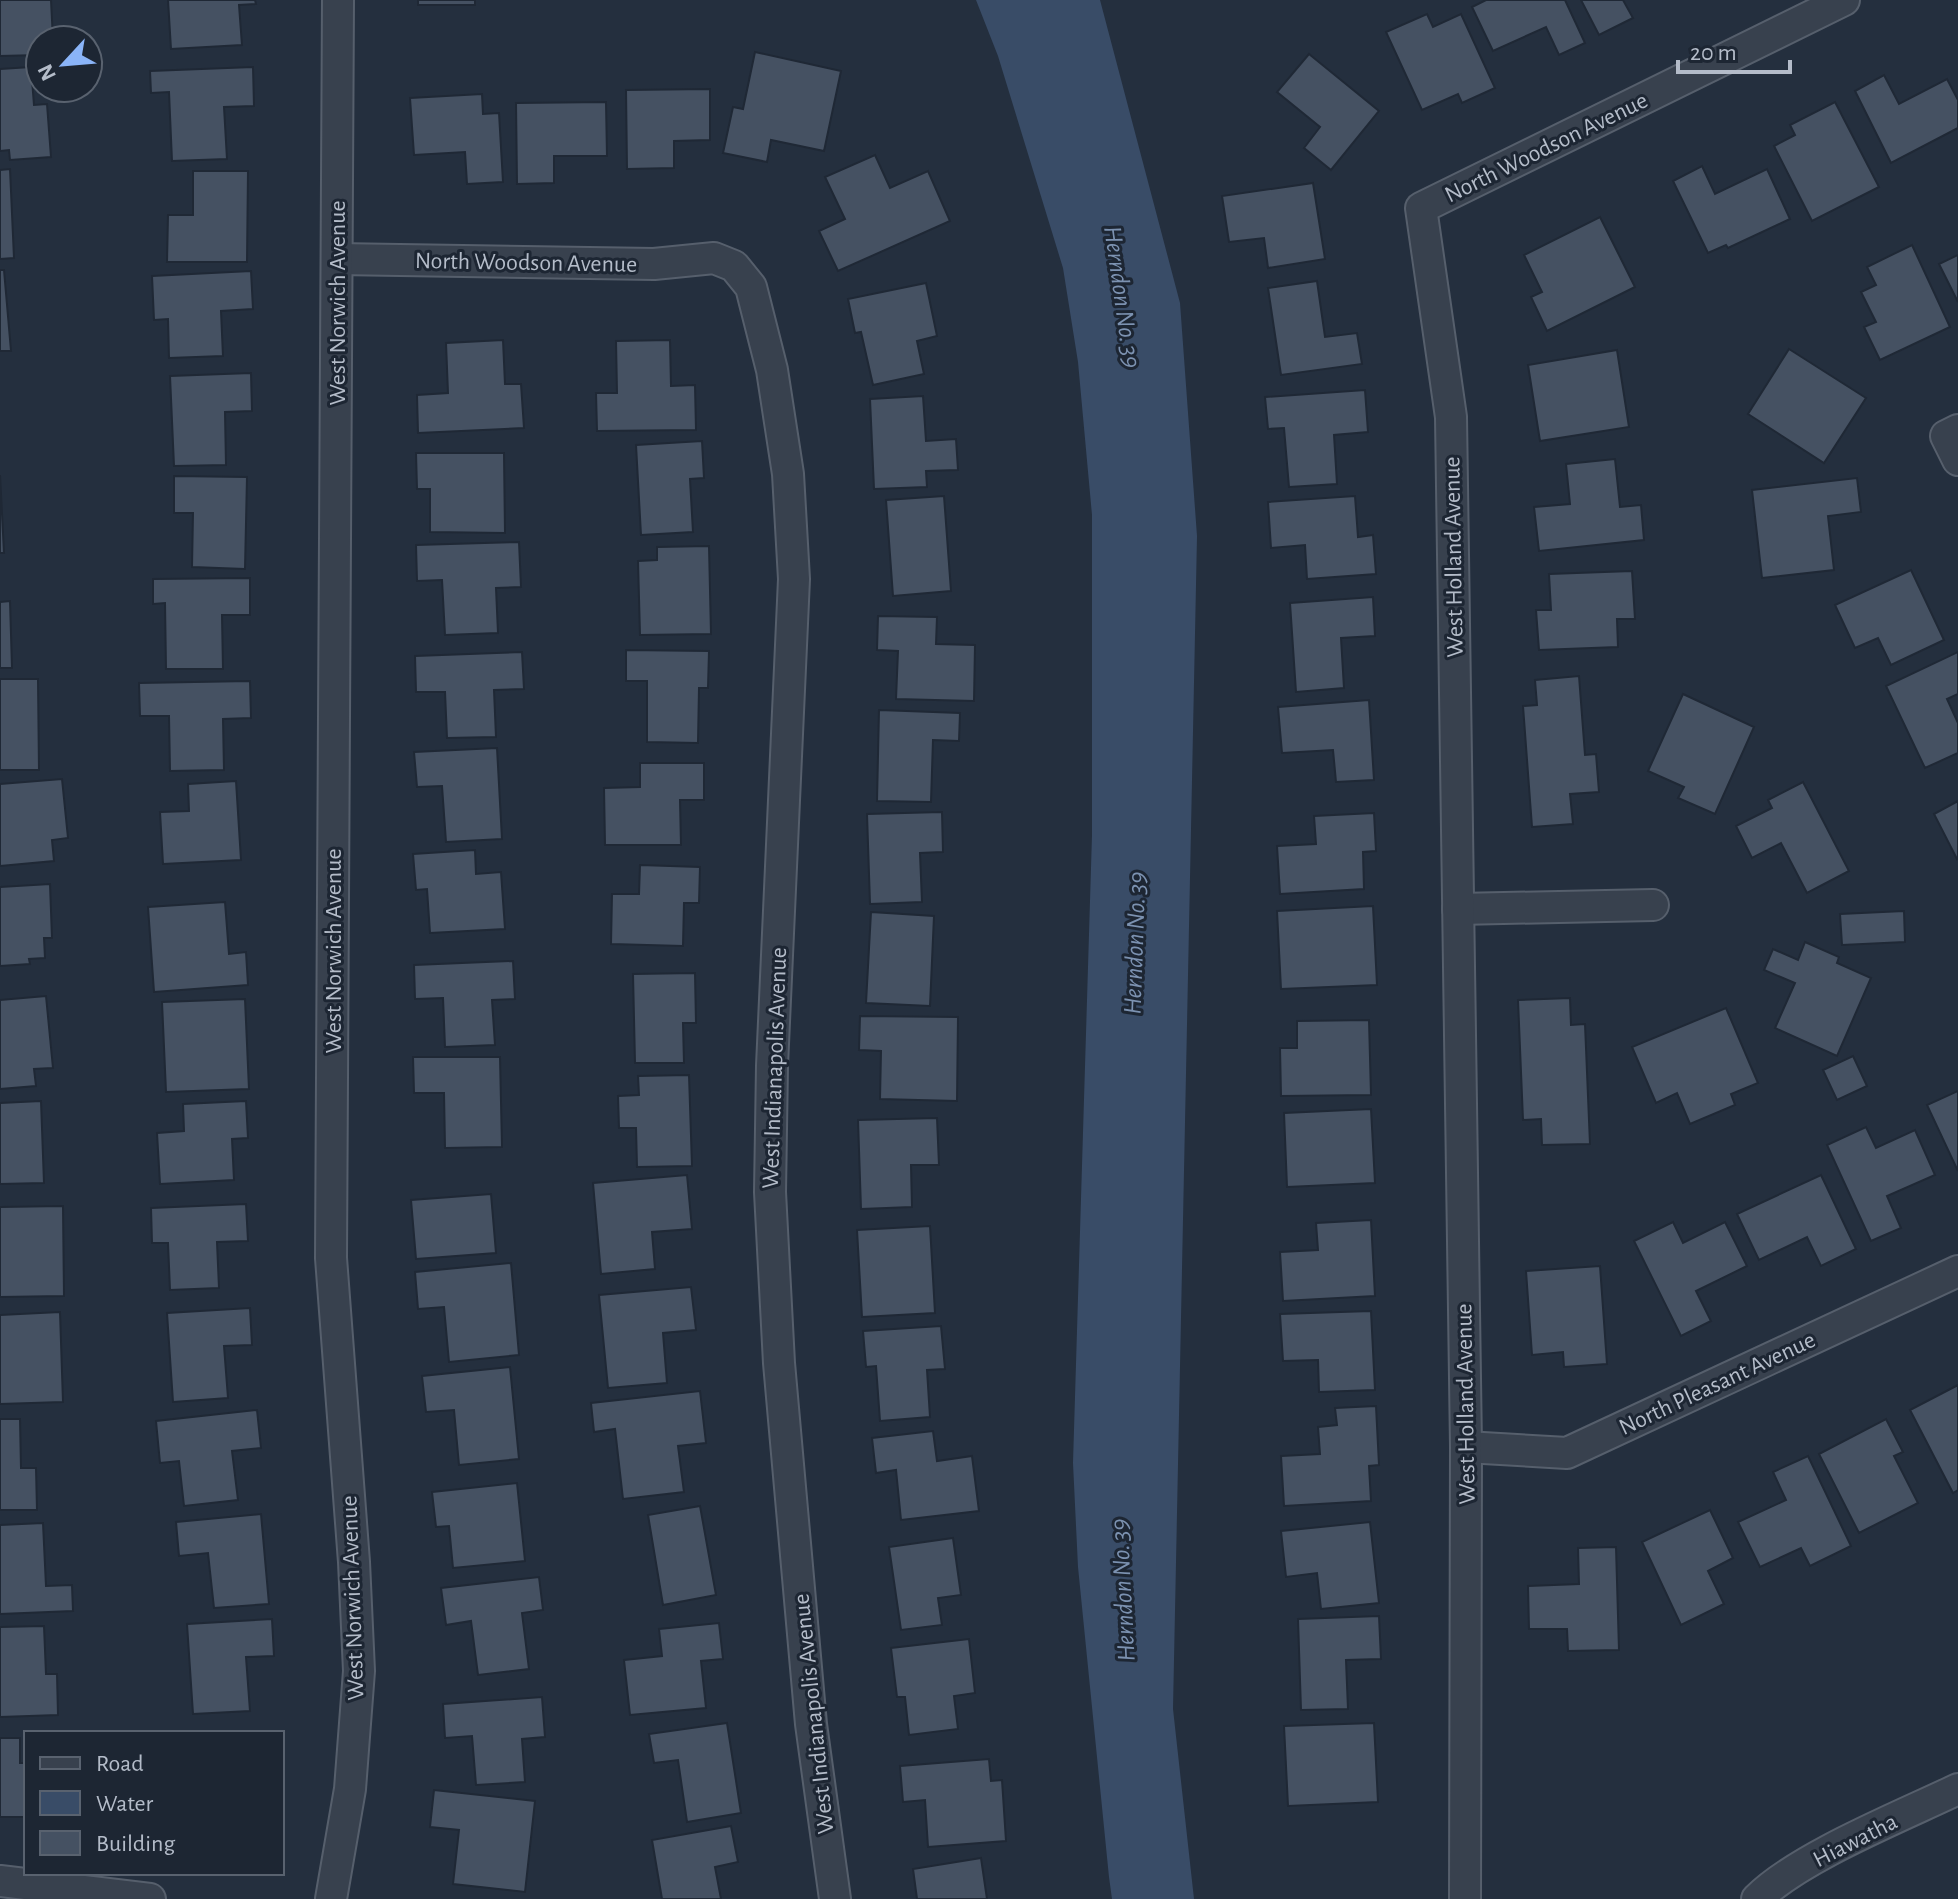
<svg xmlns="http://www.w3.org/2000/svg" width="1958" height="1899" font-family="'Alegreya Sans',sans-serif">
<rect width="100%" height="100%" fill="#242f3e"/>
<polygon fill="#394c67" points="976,0 1100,0 1180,303 1197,536 1173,1709 1194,1899 1112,1899 1109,1877 1078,1567 1073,1463 1092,835 1092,515 1078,362 1063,268 998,56"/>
<g fill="#455162" stroke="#1f2835" stroke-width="2">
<polygon points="0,0 51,0 53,40 40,40 40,55 0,56"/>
<polygon points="168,0 255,0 256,4 239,5 242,45 171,49"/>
<rect x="418" y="0" width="57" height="5"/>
<polygon points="1486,0 1565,0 1585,43 1559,55 1546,27 1493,51 1472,7"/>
<polygon points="1581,0 1623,0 1633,18 1599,35"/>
<polygon points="1427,14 1433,27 1461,14 1495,88 1462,103 1458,94 1422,110 1386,32"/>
<polygon points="755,52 841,71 824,151 771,140 767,162 723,153 733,107 743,109"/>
<polygon points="1309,54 1379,111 1331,170 1304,148 1320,127 1277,92"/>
<polygon points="31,67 34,105 47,104 51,157 10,160 9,150 0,151 0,69"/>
<polygon points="253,67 254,106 224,107 227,159 172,161 169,92 151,93 150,71"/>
<polygon points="1884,75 1899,104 1947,79 1958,100 1958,128 1891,163 1855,91"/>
<polygon points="710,89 710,140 674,141 674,168 627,169 626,90"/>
<polygon points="482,94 483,114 499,113 503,182 467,184 465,152 414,155 410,98"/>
<polygon points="606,102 607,156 554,156 554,183 517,184 516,103"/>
<polygon points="1835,102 1879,187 1812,221 1774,146 1795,135 1790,125"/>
<polygon points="875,155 890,188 928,171 950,221 838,271 819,231 845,219 825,177"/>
<polygon points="1702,166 1715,194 1767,169 1790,219 1728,248 1726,245 1708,253 1673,181"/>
<polygon points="10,169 14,258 0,259 0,170"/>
<polygon points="193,171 248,171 247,262 167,262 168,215 193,215"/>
<polygon points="1313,183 1325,259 1268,268 1264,238 1229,242 1222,196"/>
<polygon points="1600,217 1635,287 1547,331 1531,297 1542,292 1524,255"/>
<polygon points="1912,245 1950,327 1880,360 1864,327 1876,322 1861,292 1876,285 1867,267"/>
<polygon points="1958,255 1958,302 1939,264"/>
<polygon points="0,270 4,270 11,351 0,351"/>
<polygon points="251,271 253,309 221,311 223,356 169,358 168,319 154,320 152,276"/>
<polygon points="1317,281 1325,337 1357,333 1362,364 1281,375 1268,288"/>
<polygon points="926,283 937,336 917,341 924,374 873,385 861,332 855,333 848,299"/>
<polygon points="503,340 505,384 521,384 524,428 418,433 417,395 448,393 446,343"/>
<polygon points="670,340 671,386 695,385 696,430 597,431 596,393 617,393 616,341"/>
<polygon points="1789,349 1866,398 1824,463 1748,414"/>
<polygon points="1617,350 1629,427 1540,441 1528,365"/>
<polygon points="251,373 252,411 225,412 226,465 174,466 170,376"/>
<polygon points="1365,390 1368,432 1334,435 1337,484 1289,487 1284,428 1268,429 1265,397"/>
<polygon points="923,396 926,441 956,439 958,470 926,471 927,487 874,489 870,399"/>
<polygon points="702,441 704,478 690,479 693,532 641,535 636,445"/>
<polygon points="416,453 504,453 505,533 430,532 430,489 417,489"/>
<polygon points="1615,459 1620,507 1641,505 1644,540 1539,551 1534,507 1570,504 1566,464"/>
<polygon points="0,475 4,553 0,553"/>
<polygon points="174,476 247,477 245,569 192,567 193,513 174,513"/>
<polygon points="1857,478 1861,512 1828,516 1834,570 1762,578 1752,490"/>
<polygon points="944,496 951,591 893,596 886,500"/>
<polygon points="1355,496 1358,537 1373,535 1376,574 1307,579 1305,545 1271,548 1268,502"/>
<polygon points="519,542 521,587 496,588 498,633 445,635 442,580 417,581 416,545"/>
<polygon points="709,546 711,634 640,635 638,561 657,560 657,547"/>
<polygon points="1911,570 1944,640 1891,665 1878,638 1855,648 1835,605"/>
<polygon points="1632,571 1635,619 1617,619 1618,647 1539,650 1536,610 1551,610 1549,574"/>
<polygon points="250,578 250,615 222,615 223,669 166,669 165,603 153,604 153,579"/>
<polygon points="1373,597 1375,636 1341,638 1344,688 1296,692 1290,603"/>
<polygon points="10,601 12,668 0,668 0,602"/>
<polygon points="878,616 937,617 936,644 975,645 974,701 896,699 898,651 877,650"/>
<polygon points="626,650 709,651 708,688 699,688 698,743 647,742 647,681 626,681"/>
<polygon points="522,652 524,689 494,690 496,737 447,738 445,692 416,692 415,656"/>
<polygon points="1958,652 1958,694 1947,699 1958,723 1958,753 1925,768 1886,686"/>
<polygon points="1579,676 1585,755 1596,754 1599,792 1570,794 1573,824 1532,827 1523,706 1537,705 1535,680"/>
<polygon points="0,679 38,679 39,770 0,770"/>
<polygon points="250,681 251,718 223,719 224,770 170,771 169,716 140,716 139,683"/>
<polygon points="1683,694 1754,727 1715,814 1678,798 1684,787 1648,771"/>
<polygon points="1369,700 1374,780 1336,782 1333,750 1282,753 1278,707"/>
<polygon points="879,710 960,713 959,741 933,740 931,802 877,801"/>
<polygon points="497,748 502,839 446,842 442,786 417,787 414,752"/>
<polygon points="640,763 704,763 704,800 680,800 681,845 605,845 604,788 640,787"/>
<polygon points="62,779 68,838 52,840 54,861 0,866 0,784"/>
<polygon points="236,781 241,860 163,864 160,812 189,811 188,784"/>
<polygon points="1803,782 1849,871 1807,893 1781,843 1752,858 1736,826 1772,808 1768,800"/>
<polygon points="1958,801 1958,858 1957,859 1934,814"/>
<polygon points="942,812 943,852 920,853 922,902 870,904 867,814"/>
<polygon points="1374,813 1376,851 1363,852 1364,889 1280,894 1277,846 1316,844 1314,816"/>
<polygon points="475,850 476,874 501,872 505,929 430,933 427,889 416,890 413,854"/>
<polygon points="640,865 700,867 699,903 684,903 683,946 611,944 612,894 639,894"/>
<polygon points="50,884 52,938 44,938 45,958 29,959 30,964 0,966 0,887"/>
<polygon points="225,902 229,954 246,952 248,985 154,992 148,907"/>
<polygon points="1373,906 1377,985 1281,989 1277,911"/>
<polygon points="1904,911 1905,942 1842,945 1840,914"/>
<polygon points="871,912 934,916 930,1006 866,1003"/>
<polygon points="1805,942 1839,957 1837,963 1871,978 1837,1056 1775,1028 1795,983 1764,970 1773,949 1798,960"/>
<polygon points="513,961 515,999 492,1000 495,1045 445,1047 443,998 415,999 414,965"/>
<polygon points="695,973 696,1023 683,1023 684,1063 635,1063 633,974"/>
<polygon points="46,996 53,1068 34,1069 36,1086 0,1089 0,1000"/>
<polygon points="1570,998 1571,1025 1585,1024 1590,1144 1542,1145 1541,1119 1523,1120 1518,1000"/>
<polygon points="245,999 249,1089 166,1092 162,1002"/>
<polygon points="1726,1008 1758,1083 1731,1094 1735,1105 1690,1124 1677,1093 1656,1103 1632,1047"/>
<polygon points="860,1016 958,1017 957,1101 880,1099 881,1051 859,1050"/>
<polygon points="1369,1020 1371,1095 1281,1096 1280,1048 1297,1048 1297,1021"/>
<polygon points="1853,1056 1867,1086 1837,1100 1823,1070"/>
<polygon points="413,1057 500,1057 502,1147 445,1148 444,1093 414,1093"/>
<polygon points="689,1075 692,1166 637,1167 636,1128 619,1128 618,1096 639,1095 638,1076"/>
<polygon points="1958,1091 1958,1171 1927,1105"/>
<polygon points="41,1101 44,1183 0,1184 0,1103"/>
<polygon points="246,1101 248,1138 232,1139 234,1180 160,1184 157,1133 184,1131 183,1104"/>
<polygon points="1371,1109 1375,1183 1287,1187 1284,1113"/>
<polygon points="937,1118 939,1165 911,1165 912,1207 861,1209 858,1120"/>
<polygon points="1866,1127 1876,1148 1915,1130 1935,1175 1887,1196 1901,1228 1871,1241 1827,1145"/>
<polygon points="687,1175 692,1229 652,1232 655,1269 601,1274 593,1183"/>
<polygon points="1821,1175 1856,1249 1821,1266 1807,1237 1759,1260 1737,1214"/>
<polygon points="491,1194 496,1253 416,1259 411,1200"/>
<polygon points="246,1204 248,1241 217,1242 219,1288 170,1290 168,1243 152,1243 151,1208"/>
<polygon points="63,1206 64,1296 0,1297 0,1207"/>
<polygon points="1371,1220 1375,1296 1283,1301 1280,1252 1318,1250 1316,1223"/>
<polygon points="1673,1222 1683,1243 1725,1222 1747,1266 1696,1291 1711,1321 1681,1336 1634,1241"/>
<polygon points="930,1226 935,1313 862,1317 857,1230"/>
<polygon points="511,1263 519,1355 449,1362 444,1307 418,1309 415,1272"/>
<polygon points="1600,1266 1607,1364 1564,1367 1563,1352 1532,1355 1526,1271"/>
<polygon points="691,1287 696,1330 663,1333 667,1383 608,1388 599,1295"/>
<polygon points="250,1308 252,1345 224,1346 228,1398 173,1402 167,1313"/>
<polygon points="1371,1311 1375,1390 1319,1392 1318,1360 1283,1361 1280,1314"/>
<polygon points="60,1312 63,1402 0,1404 0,1315"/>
<polygon points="941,1326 945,1369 927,1370 930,1417 880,1421 876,1366 866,1367 863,1331"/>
<polygon points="510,1367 519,1459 459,1465 454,1410 426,1412 422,1376"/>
<polygon points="1958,1385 1958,1490 1953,1493 1910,1410"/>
<polygon points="700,1391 706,1443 678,1446 684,1492 623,1499 615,1429 594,1432 591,1403"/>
<polygon points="1376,1406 1379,1465 1369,1466 1371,1501 1284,1506 1281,1456 1320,1454 1318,1427 1337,1425 1335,1408"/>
<polygon points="257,1410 261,1448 232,1451 238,1500 184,1506 179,1461 160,1463 156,1421"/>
<polygon points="0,1419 20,1419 21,1468 36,1468 37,1510 0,1510"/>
<polygon points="1886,1419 1903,1452 1894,1456 1918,1503 1859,1533 1819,1454"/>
<polygon points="933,1431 937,1461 972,1456 979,1511 901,1520 896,1470 876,1473 872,1438"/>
<polygon points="1808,1456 1851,1546 1810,1566 1801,1548 1760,1567 1738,1522 1786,1500 1773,1472"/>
<polygon points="517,1483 525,1561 453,1568 449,1526 436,1527 432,1492"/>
<polygon points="700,1506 716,1595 663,1605 648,1515"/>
<polygon points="1710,1510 1733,1558 1708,1571 1724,1604 1681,1625 1642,1542"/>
<polygon points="261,1514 269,1604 214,1608 208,1553 179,1556 176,1522"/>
<polygon points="1370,1522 1379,1603 1321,1609 1317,1573 1286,1577 1281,1531"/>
<polygon points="43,1523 46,1586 72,1585 73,1611 0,1614 0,1525"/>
<polygon points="953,1538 961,1595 938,1598 942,1625 901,1630 889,1547"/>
<polygon points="1616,1547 1619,1650 1568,1651 1567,1629 1529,1629 1528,1586 1579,1584 1578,1548"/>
<polygon points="539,1577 543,1610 522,1613 529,1669 478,1675 471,1621 446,1625 441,1588"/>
<polygon points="1379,1616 1381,1659 1346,1660 1348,1709 1301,1710 1298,1619"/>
<polygon points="272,1619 274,1656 246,1657 250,1711 193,1714 187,1624"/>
<polygon points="719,1623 723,1659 701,1661 706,1708 630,1715 624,1660 662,1656 659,1629"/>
<polygon points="44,1626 46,1674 57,1674 58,1715 0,1717 0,1627"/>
<polygon points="969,1639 975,1693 954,1696 958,1729 909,1735 905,1697 897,1697 891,1648"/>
<polygon points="542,1697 545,1737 522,1739 525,1782 476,1785 472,1736 445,1738 443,1704"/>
<polygon points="727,1723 741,1813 687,1822 678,1760 654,1763 649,1734"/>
<polygon points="1374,1723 1378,1802 1288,1806 1284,1726"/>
<polygon points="0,1738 20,1738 20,1763 26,1763 26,1817 0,1817"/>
<polygon points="989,1759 991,1781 1002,1780 1006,1841 928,1847 925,1800 903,1802 900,1766"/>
<polygon points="434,1790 535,1801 525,1892 453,1884 459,1830 430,1827"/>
<polygon points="731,1826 738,1862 715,1867 721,1899 662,1899 652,1840"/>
<polygon points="981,1858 987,1899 917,1899 913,1869"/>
</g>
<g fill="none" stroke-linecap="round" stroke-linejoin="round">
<defs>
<g id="street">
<polyline points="337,259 654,264 714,258 734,266 751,287 772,370 788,474 794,579 772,1066 770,1192 779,1363 811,1724 835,1899"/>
<polyline points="1958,430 1946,436 1958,460"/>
<polyline points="1458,909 1653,905"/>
<polyline points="1466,1447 1567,1453 1958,1271"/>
<polyline points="0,1881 150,1899"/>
<polyline points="331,1899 350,1789 359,1671 354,1562 331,1258 338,0"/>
<polyline points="1465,1899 1466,1447 1451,417 1421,208 1844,0"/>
<path d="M1757 1899C1799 1857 1902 1816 1958 1789"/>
</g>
</defs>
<use href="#street" stroke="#565f6c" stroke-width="34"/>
<use href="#street" stroke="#38414e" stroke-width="30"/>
</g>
<g text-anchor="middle" stroke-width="6" stroke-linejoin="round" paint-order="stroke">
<g font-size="24" fill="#b4bcc9" stroke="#1d2633">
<text transform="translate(1546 147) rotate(-26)" y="8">North Woodson Avenue</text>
<text transform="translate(526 262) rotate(1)" y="8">North Woodson Avenue</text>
<text transform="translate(337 303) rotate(-90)" y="8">West Norwich Avenue</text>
<text transform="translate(1453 557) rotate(-91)" y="8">West Holland Avenue</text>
<text transform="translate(333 951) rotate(-90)" y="8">West Norwich Avenue</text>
<text transform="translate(774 1068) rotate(-88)" y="8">West Indianapolis Avenue</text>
<text transform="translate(1717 1383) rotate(-25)" y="8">North Pleasant Avenue</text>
<text transform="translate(1465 1404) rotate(-91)" y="8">West Holland Avenue</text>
<text transform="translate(352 1598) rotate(-92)" y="8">West Norwich Avenue</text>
<text transform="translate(813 1714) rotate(-96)" y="8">West Indianapolis Avenue</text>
<text transform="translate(1855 1840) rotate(-27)" y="8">Hiawatha</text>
</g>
<g font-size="26" font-style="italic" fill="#7c92b1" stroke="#1d2633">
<text transform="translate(1123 297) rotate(82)" y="9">Herndon No. 39</text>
<text transform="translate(1134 943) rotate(-88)" y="9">Herndon No. 39</text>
<text transform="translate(1122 1590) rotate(-93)" y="9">Herndon No. 39</text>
</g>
</g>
<rect x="24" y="1731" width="260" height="144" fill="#1d2633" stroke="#59626f" stroke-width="2"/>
<rect x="40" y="1757" width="40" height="12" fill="#38414e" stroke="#59626f" stroke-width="2"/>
<text x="96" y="1771" font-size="24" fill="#b4bcc9">Road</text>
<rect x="40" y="1791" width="40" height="24" fill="#394c67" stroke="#59626f" stroke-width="2"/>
<text x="96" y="1811" font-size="24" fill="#b4bcc9">Water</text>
<rect x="40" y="1831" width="40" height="24" fill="#455162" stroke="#59626f" stroke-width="2"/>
<text x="96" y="1851" font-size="24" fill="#b4bcc9">Building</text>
<g transform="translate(64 64) rotate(244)"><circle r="38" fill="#1d2633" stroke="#59626f" stroke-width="2"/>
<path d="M0-6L14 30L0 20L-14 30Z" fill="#8ab4f8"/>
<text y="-12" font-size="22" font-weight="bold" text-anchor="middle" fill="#b4bcc9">N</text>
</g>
<path d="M1678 60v12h112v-12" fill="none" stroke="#b4bcc9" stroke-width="4"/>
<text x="1690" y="60" font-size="24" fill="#b4bcc9" stroke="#1d2633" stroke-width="6" paint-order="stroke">20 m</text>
</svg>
